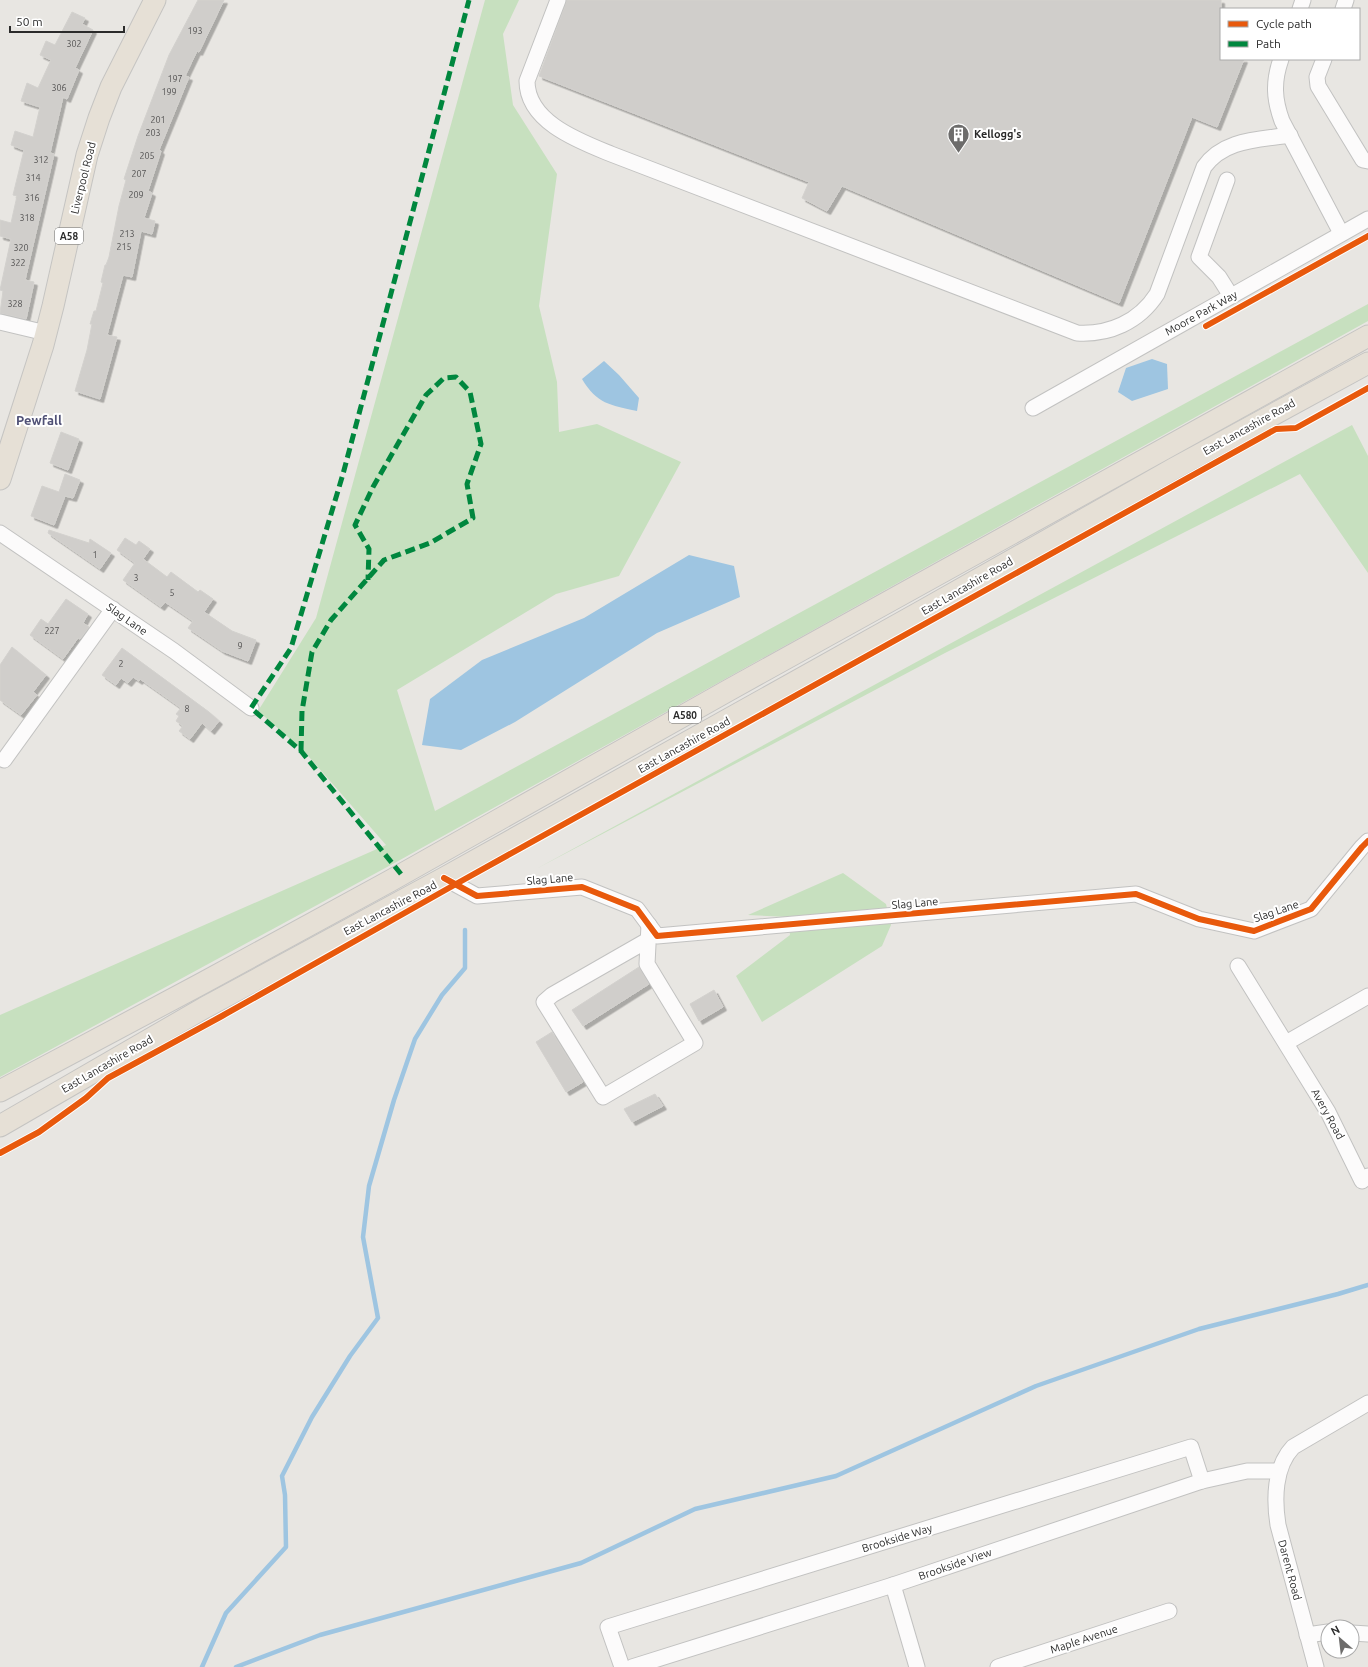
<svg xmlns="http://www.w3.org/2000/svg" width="1368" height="1667" font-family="Ubuntu,sans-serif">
<defs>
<filter id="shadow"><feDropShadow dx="3.5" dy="3.5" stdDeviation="0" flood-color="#0004"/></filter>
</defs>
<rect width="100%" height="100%" fill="#e8e6e2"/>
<g fill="#c7e0bf">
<polygon points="485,0 519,0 503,34 513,105 557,174 539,306 557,382 559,432 597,424 681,462 619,576 556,594 397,690 435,811 1368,304 1368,321 400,860 0,1077 0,1015 386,845 303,750 258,711 316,618"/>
<polygon points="1352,425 1368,456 1368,573 1300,474 945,653 536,869"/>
<polygon points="843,873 886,904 891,925 882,946 762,1022 736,976 790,935 788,917 748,915"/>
</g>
<g fill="#9ec5e1">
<polygon points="1152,359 1167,364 1168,389 1132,401 1118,392 1126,368"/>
<path d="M604 361 619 375 639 398 637 411C610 405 597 404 582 379Z"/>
<polygon points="689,555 734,566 740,597 657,633 515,722 461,750 422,745 430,699 482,660 584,618"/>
</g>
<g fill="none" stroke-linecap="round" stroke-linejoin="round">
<g stroke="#9ec5e1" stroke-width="4.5">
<polyline points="202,1667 226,1613 286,1547 285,1495 282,1476 312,1417 350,1356 378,1318 363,1237 369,1186 394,1100 415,1039 442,995 465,968 465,930"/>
<polyline points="236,1667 320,1635 581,1563 695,1509 836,1476 1036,1386 1199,1329 1338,1294 1368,1285"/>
</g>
</g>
<g fill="#d0cecb" stroke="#d3d1ce" filter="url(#shadow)">
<polygon points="198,0 224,0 199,52 197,51 185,76 189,77 159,150 161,151 148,191 152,193 144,218 155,221 152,234 141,231 132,277 123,275 107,335 117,337 100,399 75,391 87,350 92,324 90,324 94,311 96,311 103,283 101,282 105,265 106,265 109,257 119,206 126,180 124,179 138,136 169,55"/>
<polygon points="567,0 1221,0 1221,59 1244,59 1217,127 1192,117 1119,303 842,186 827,211 802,198 809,182 539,76"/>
<polygon points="72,12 85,18 82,24 93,30 75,68 79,70 67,99 63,97 50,153 54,154 25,280 34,282 26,319 0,313 3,291 0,290 11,239 0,236 0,220 11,223 17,196 13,195 24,150 11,145 15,131 33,137 40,107 21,101 27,83 38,88 51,60 40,55 46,41 55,45"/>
<polygon points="61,432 79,439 68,470 50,463"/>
<polygon points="65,474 80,480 73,498 65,496 54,525 31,516 42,486 59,492"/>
<polygon points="49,530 89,543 90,539 111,553 100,569 48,533"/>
<polygon points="125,538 136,545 139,541 150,549 143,559 167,577 171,572 198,592 200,590 213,599 204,612 232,631 256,640 248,661 222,651 188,628 193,621 165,602 161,607 123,580 135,563 117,550"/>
<polygon points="66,599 88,614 83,623 89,627 80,639 78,638 63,659 30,635 41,619 48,624"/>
<polygon points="12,647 46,675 33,692 37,695 21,715 0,700 0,665"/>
<polygon points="122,648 209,712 219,721 211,731 202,723 190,739 179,731 183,726 176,721 179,716 176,714 181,708 140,679 139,681 133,677 128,683 121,678 116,685 102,675"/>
<polygon points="639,967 649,984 583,1026 572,1010"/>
<polygon points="714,990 723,1007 699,1021 690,1004"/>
<polygon points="552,1032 583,1082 566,1092 536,1042"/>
<polygon points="655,1094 663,1106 632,1122 624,1109"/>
</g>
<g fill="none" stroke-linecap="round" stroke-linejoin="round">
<defs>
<g id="minor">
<path d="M558 0 527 81C527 122 579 141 611 154L1077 333C1109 335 1139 322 1157 294L1204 167C1224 139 1258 140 1290 135"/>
<polyline points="1300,9 1303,0"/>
<polyline points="1343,9 1346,0"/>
<path d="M1281 59C1273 82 1274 99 1282 121L1341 233"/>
<polyline points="1324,59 1317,77 1318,86 1363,160 1368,161"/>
<polyline points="1227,180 1199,257 1219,277 1231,296"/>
<polyline points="0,322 46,333"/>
<polyline points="1033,408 1368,219"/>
<polyline points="0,533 174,651 251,708"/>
<polyline points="4,760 113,609"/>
<polyline points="444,878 477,896 582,887 637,909 657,936 1136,894 1199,919 1254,931 1311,909 1362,847 1368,841"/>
<polyline points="648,940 552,995 544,1002 603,1097 695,1043 647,964 649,925"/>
<polyline points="1238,966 1328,1112 1362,1181 1368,1176"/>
<polyline points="1286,1043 1368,996"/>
<polyline points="893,1585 917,1667"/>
<polyline points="1352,1633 1368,1634"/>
<polyline points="1307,1635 1328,1632"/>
<polyline points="622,1667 608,1627 1191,1447 1202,1481"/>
<polyline points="632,1667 893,1585 1202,1481 1247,1471 1279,1471"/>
<polyline points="998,1667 1169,1611"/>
<path d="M1316 1667 1278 1525C1274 1500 1274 1467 1293 1447L1368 1403"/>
</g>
<g id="highway">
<polyline points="0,479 43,345 53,306 87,155 99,118 111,87 155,0"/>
<polyline points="0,1091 201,984 390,881 729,690 1368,336"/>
<polyline points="0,1126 204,1008 444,878 924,610 1175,468 1368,363"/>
</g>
</defs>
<use href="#minor" stroke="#c2c2c1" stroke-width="17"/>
<use href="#highway" stroke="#c5c4c2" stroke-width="23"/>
<use href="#minor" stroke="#fcfbfb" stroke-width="15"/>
<use href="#highway" stroke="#e6e0d6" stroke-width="21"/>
<g stroke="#00873e" stroke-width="5" stroke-dasharray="10 5" stroke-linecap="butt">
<polyline points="301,751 302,711 312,652 331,620 384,560 430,543 473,518 467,484 481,444 470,392 456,377 444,378 426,395 373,487 355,525 369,549 368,580"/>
<polyline points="401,874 301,751 251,708 291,648 343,474 469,0"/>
</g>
<defs>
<g id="cycleway">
<polyline points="1206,326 1368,236"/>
<polyline points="444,878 477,896 582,887 637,909 657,936 1136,894 1199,919 1254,931 1311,909 1362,847 1368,841"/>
<polyline points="0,1153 39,1132 86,1098 108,1078 222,1016 456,884 1276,429 1296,428 1368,388"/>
</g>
</defs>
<use href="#cycleway" stroke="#fff" stroke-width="8"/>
<use href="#cycleway" stroke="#e8590c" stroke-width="6"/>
</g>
<defs>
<symbol id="building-pin" viewBox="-11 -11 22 30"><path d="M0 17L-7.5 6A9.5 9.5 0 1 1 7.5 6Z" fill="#6d6c6b" stroke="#fff"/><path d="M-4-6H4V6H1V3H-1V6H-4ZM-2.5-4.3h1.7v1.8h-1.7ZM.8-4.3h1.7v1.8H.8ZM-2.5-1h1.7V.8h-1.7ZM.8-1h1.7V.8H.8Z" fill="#fff"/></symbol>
</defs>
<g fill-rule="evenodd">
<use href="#building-pin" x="946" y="122" width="25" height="34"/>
</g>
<g text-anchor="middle" stroke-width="4" stroke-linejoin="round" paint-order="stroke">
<g font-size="9" fill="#555454">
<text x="195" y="34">193</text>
<text x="74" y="47">302</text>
<text x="175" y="82">197</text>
<text x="59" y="91">306</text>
<text x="169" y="95">199</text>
<text x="158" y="123">201</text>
<text x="153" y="136">203</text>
<text x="147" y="159">205</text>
<text x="41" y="163">312</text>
<text x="139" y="177">207</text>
<text x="33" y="181">314</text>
<text x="136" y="198">209</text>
<text x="32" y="201">316</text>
<text x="27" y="221">318</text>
<text x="127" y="237">213</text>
<text x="124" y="250">215</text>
<text x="21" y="251">320</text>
<text x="18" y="266">322</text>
<text x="15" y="307">328</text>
<text x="95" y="558">1</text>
<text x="136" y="581">3</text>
<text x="172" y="596">5</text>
<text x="52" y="634">227</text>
<text x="240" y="649">9</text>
<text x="121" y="667">2</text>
<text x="187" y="712">8</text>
</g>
<g fill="#fff" stroke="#6b6b6b" stroke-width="1">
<rect x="55" y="228" width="28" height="16" rx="3"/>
<rect x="669" y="707" width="32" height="16" rx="3"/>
</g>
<g font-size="10" font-weight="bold" fill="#2b2b2b">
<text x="69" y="240">A58</text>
<text x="685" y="719">A580</text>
</g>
<g font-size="11" font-weight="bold" fill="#2b2b2b" stroke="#fff" text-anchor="start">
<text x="974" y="138">Kellogg's</text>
</g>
<g font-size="11" fill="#2b2b2b" stroke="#fff">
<text transform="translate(83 178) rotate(-76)" y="4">Liverpool Road</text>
<text transform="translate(1201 313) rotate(-29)" y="4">Moore Park Way</text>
<text transform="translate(1249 427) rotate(-29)" y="4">East Lancashire Road</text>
<text transform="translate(967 586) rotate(-30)" y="4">East Lancashire Road</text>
<text transform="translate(127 619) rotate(35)" y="4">Slag Lane</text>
<text transform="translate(684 745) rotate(-29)" y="4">East Lancashire Road</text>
<text transform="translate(550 879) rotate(-5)" y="4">Slag Lane</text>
<text transform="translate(915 903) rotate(-5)" y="4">Slag Lane</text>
<text transform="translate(390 908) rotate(-28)" y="4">East Lancashire Road</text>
<text transform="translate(1276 911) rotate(-19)" y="4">Slag Lane</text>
<text transform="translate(107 1064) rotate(-30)" y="4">East Lancashire Road</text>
<text transform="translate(1328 1114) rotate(61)" y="4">Avery Road</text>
<text transform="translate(897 1538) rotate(-17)" y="4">Brookside Way</text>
<text transform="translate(955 1564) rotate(-19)" y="4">Brookside View</text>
<text transform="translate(1290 1570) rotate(75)" y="4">Darent Road</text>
<text transform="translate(1084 1639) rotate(-18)" y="4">Maple Avenue</text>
</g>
<g font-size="13" font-weight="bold" fill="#505176" stroke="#fff">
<text x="39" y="425">Pewfall</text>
</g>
</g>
<rect x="1220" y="8" width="140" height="52" fill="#ffffff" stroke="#aaaaaa"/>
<rect x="1228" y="21" width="20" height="6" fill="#e8590c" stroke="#aaaaaa"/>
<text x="1256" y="28" font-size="12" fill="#2b2b2b">Cycle path</text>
<rect x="1228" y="41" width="20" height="6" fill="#00873e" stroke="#aaaaaa"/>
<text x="1256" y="48" font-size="12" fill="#2b2b2b">Path</text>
<g transform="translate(1340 1639) rotate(332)"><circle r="19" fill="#ffffff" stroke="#aaaaaa"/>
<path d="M0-3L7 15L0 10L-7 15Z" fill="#6d6c6b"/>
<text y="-6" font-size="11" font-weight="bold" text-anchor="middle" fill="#2b2b2b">N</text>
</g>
<path d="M10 26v6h114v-6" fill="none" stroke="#2b2b2b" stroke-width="2"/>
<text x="16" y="26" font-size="12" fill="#2b2b2b" stroke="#ffffff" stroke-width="3" paint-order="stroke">50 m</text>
</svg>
